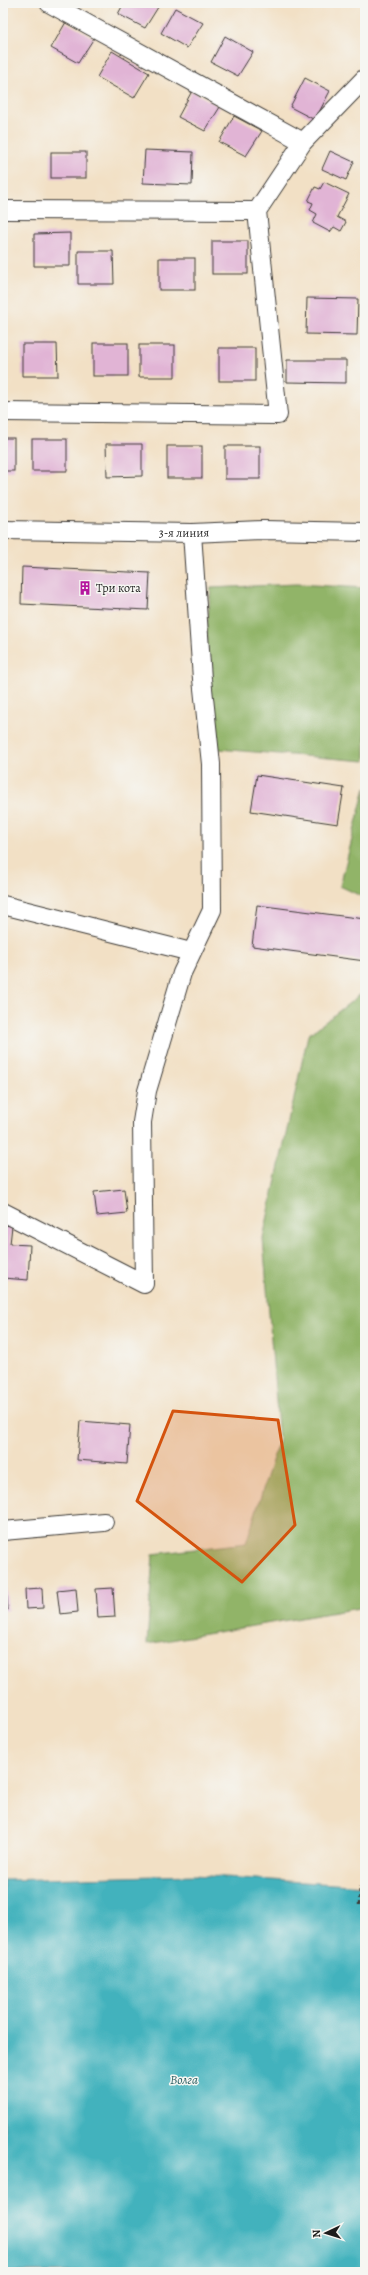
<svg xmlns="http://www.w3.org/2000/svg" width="368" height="2275" font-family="Alegreya,serif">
<rect width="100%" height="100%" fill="#f6f6f2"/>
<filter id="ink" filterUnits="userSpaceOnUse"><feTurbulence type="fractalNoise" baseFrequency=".025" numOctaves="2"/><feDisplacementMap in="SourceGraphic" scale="8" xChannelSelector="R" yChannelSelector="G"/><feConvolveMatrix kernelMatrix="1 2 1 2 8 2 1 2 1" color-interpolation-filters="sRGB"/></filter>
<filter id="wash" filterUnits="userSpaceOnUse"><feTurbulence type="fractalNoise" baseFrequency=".012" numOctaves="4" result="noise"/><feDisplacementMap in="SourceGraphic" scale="16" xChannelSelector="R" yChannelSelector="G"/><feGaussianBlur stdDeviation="0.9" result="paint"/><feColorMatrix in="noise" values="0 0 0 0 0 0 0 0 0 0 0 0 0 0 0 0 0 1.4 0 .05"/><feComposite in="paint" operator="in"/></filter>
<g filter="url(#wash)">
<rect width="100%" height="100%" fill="#f2e0c5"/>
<g fill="#91b468" stroke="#566842">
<polygon points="296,584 365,588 365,761 218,749 208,692 207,626 211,588"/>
<polygon points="365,788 365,898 340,886"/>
<polygon points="365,991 365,1607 147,1644 153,1554 246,1543 279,1439 263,1238 308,1035"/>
</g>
<polygon fill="#42b2bd" stroke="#2f676c" points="194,1875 365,1886 365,2272 3,2272 3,1880"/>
<g id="blocks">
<g fill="#e1b4d5">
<polygon points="124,3 159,3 160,4 145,28 118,14"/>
<polygon points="175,8 203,23 187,48 161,33"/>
<polygon points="66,22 94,38 78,63 51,48"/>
<polygon points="225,36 253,52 238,76 211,62"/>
<polygon points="112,51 149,73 134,98 97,77"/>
<polygon points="305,78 330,91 315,120 290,107"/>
<polygon points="192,91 220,107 205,131 178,117"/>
<polygon points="234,116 262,131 246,156 219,142"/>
<polygon points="145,150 193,152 192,185 143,183"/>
<polygon points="330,151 354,162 346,180 322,169"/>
<rect x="51" y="152" width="35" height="26"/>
<polygon points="324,182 349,194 337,217 346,222 341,231 334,227 330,232 313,223 317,214 310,210 313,203 308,201 315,187 320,189"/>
<polygon points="70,233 70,266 34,266 34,234"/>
<rect x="212" y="241" width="36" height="33"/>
<polygon points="78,251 113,251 114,284 78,284"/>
<rect x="159" y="258" width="36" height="32"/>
<polygon points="307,298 358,299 357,335 306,334"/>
<rect x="93" y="343" width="35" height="33"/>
<polygon points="22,344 57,344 58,376 22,376"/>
<rect x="139" y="345" width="36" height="32"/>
<rect x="219" y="348" width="36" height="33"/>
<polygon points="287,360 346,360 346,383 287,382"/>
<rect x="3" y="438" width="11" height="33"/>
<rect x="32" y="439" width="35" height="32"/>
<polygon points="106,444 142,444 142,476 107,477"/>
<rect x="167" y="446" width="35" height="32"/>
<rect x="225" y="446" width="35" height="33"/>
<polygon points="22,567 150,573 148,610 21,604"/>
<polygon points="257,775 344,788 338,824 251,811"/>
<polygon points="257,905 365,919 365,961 252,946"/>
<polygon points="124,1189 127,1213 97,1216 94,1192"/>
<polygon points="3,1225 12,1226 10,1244 30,1245 28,1280 3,1278"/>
<polygon points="80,1421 130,1425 127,1464 77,1460"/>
<polygon points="3,1588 6,1588 8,1610 3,1611"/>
<polygon points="42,1588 43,1608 26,1609 25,1589"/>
<polygon points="76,1588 78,1612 60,1614 57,1590"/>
<polygon points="113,1588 115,1617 98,1618 96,1589"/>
</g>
</g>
</g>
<g filter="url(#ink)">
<use href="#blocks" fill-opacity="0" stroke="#3c3935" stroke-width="1"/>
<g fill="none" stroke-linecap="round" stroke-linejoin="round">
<defs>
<g id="minor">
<polyline points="49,3 303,142"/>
<polyline points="3,210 257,211"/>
<polyline points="3,412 278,415 257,211 303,142 365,78"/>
<path id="s1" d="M3 530 192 533 263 530 365 532"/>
<polyline points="3,905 191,952"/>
<polyline points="3,1212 144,1284 142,1122 147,1091 182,973 212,910 211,764 202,679 192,533"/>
<polyline points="3,1531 104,1522"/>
</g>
</defs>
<use href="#minor" stroke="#3c3935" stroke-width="20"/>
<polyline stroke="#3c3935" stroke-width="2.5" stroke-dasharray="3 3" stroke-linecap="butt" points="359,1905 360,1886"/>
<use href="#minor" stroke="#fff" stroke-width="18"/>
</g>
</g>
<path fill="#d4530e" fill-opacity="0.2" stroke="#d4530e" stroke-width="3" stroke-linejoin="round" d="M173 1411 278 1420 295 1525 242 1582 137 1501Z"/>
<defs>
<symbol id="building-bare" viewBox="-9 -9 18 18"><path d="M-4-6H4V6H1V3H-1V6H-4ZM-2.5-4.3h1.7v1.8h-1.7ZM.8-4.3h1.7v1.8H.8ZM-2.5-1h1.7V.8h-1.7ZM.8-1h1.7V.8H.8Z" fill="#b5179e" stroke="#f6f6f2" stroke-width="2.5" paint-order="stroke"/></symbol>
</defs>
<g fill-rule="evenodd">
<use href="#building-bare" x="75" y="578" width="20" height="20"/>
</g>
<g text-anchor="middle" stroke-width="3" stroke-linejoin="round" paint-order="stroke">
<g font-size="12" fill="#1c1c1c" stroke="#f6f6f2">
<text dy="4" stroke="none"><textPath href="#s1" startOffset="181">3-я линия</textPath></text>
</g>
<g font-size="12" fill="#1c1c1c" stroke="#f6f6f2" text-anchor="start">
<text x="96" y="592">Три кота</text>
</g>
<g font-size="13" font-style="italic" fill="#2d6064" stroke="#f6f6f2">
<text x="184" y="2084">Волга</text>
</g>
</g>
<rect width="368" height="2275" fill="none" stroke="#f6f6f2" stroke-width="16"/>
<g transform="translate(326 2233) rotate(266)" stroke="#f6f6f2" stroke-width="3" paint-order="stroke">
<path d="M0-3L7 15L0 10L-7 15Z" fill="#1c1c1c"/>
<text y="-6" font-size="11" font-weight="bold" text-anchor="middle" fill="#1c1c1c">N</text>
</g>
</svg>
